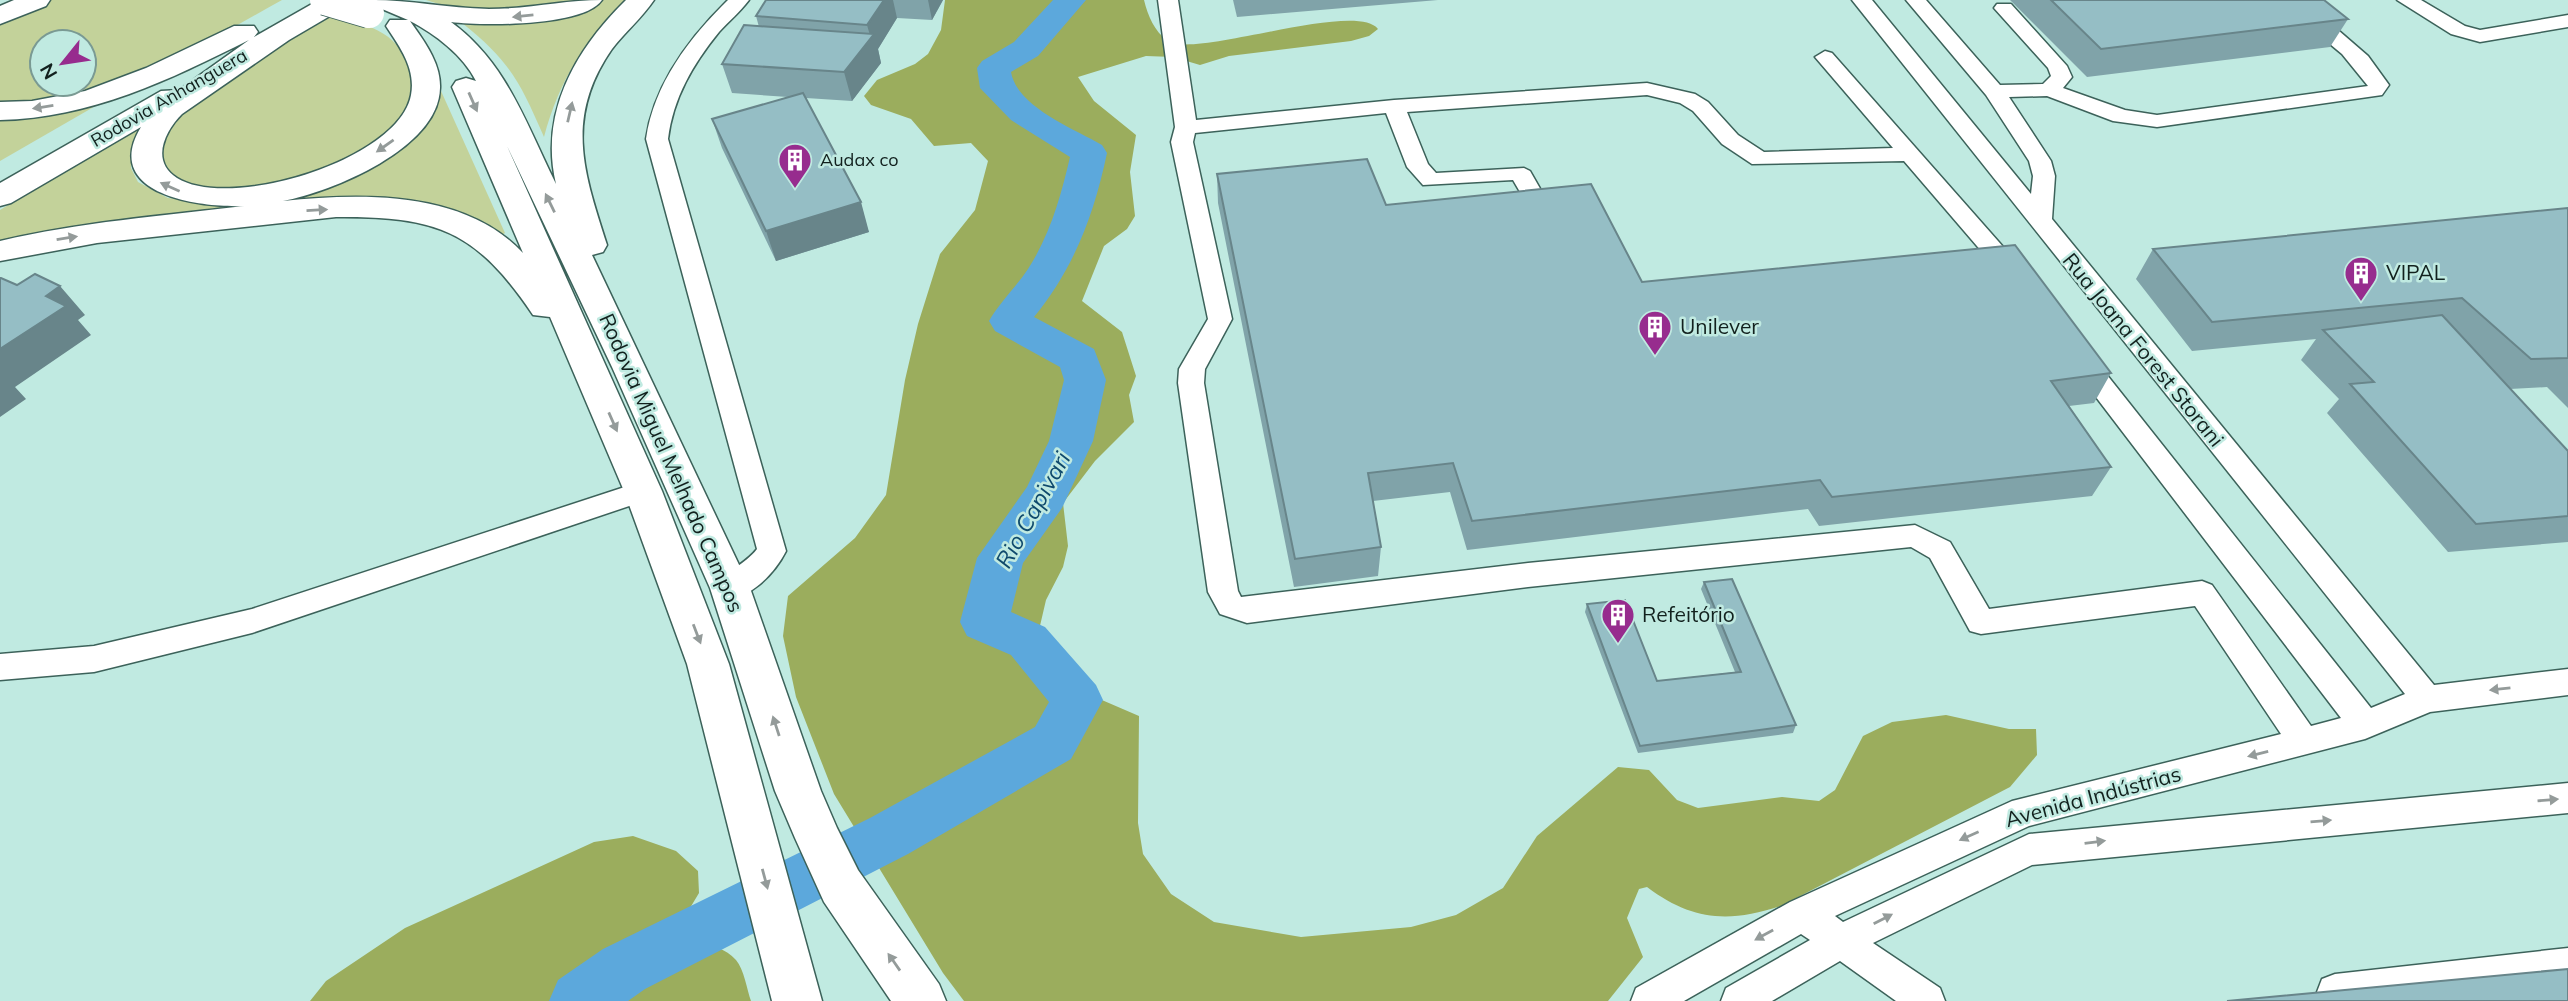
<svg xmlns="http://www.w3.org/2000/svg" width="2568" height="1001" font-family="Mulish,sans-serif">
<rect width="100%" height="100%" fill="#c0eae1"/>
<g fill="#c3d29a" fill-rule="evenodd">
<path d="M51 0H282C215 37 146 80 70 97 48 102 23 102 0 104V21ZM42 42H84V84H42Z"/>
<path d="M426 0H577C527 14 475 17 426 0Z"/>
<path d="M599 0H628C585 37 559 82 544 137 520 82 510 61 462 23L585 6Z"/>
<path d="M334 14C372 27 402 33 412 76 413 80 416 88 415 92 411 134 322 176 286 184 255 190 215 194 184 185 176 182 166 171 159 165 161 154 161 137 167 128 195 86 289 41 334 14Z"/>
<polygon points="441,91 505,233 502,235 417,205 0,244 0,210 151,118 132,155 131,168 138,182 168,198 220,204 317,187"/>
<polygon points="111,97 0,161 0,116"/>
</g>
<g fill="#9bad5d">
<path d="M945 0H1144C1148 16 1154 31 1168 41 1194 59 1355 0 1378 29L1369 36 1351 41 1229 56 1200 65 1173 57 1146 56 1078 77 1094 101 1136 135 1130 172 1135 216 1127 229 1104 246 1082 301 1122 332 1136 376 1129 395 1134 422 1095 461 1063 503 1068 546 1063 567 1046 600 1039 630 1048 655 1074 688 1139 716 1138 823 1143 854 1171 894 1214 922 1301 937 1411 927 1456 915 1503 888 1537 836 1618 767 1649 770 1677 800 1698 808 1782 797 1819 801 1835 790 1863 736 1892 722 1946 715 2009 729H2036L2037 755 2010 787 1781 906C1729 923 1692 921 1647 887L1639 889 1627 918 1643 957 1608 1001H964L943 973 834 794 796 697 783 636 788 596 855 538 886 495 905 380 918 324 940 254 975 210 988 161 971 143 934 146 911 119 871 105 864 96 877 80 915 64 928 54 941 30Z"/>
<path d="M633 836 676 851 698 871 699 893 690 908 628 961C661 954 707 929 736 960 744 969 747 990 751 1001H310L326 981 405 928 594 842Z"/>
</g>
<g fill="none" stroke-linecap="round" stroke-linejoin="round">
<path fill="#5ca8dc" fill-rule="evenodd" d="M1053 0H1086L1038 56 1011 72C1017 107 1073 128 1102 145L1107 153C1094 215 1074 268 1034 317L1094 349 1106 380 1093 441 1062 508 1023 563 1011 612 1045 627 1096 685 1103 700 1071 759 908 854 645 989 628 1001H549L558 980 603 949 870 818 1035 727 1049 702 1011 655 967 636 960 622 977 558 1027 487 1049 441 1064 380 1060 367 995 331 989 321C1000 302 1016 287 1028 269 1050 235 1061 196 1070 157L1011 120 980 88 977 68 982 61 1014 42Z"/>
<defs>
<g id="minor">
<path d="M728 0H749C740 12 729 21 719 32 693 64 673 98 668 139L786 551C775 573 746 605 720 596L715 588C724 571 745 565 757 549L646 139C654 84 689 38 728 0Z"/>
<polygon points="1158,0 1178,0 1196,120 1394,100 1647,83 1695,94 1708,102 1738,135 1764,152 1893,148 1815,57 1825,51 1832,53 2028,275 2025,281 2007,281 1904,161 1752,164 1722,144 1693,111 1680,103 1647,95 1407,112 1428,164 1436,173 1524,168 1530,171 1546,199 1543,204 1527,204 1513,180 1423,185 1407,167 1386,113 1195,133 1193,142 1232,319 1205,369 1204,383 1238,591 1241,597 1528,563 1915,525 1950,542 1989,609 2202,581 2212,585 2311,726 2341,718 2070,363 2066,357 2070,351 2079,348 2088,351 2371,708 2405,694 1852,0 1872,0 2031,194 2033,176 2029,161 1986,95 1906,0 1926,0 2000,85 2043,84 2051,76 2048,68 1994,8 1997,4 2011,4 2067,66 2072,77 2063,88 2125,110 2157,115 2368,86 2342,54 2277,0 2299,0 2331,24 2368,56 2389,85 2382,95 2157,127 2113,121 2047,96 2009,97 2051,161 2055,176 2052,219 2434,685 2568,669 2568,695 2430,712 2365,739 2029,826 1835,916 1843,922 2029,834 2568,783 2568,813 2032,865 1873,943 1940,988 1945,1001 1896,1001 1840,961 1772,1001 1721,1001 1726,988 1810,940 1801,934 1684,1001 1631,1001 1636,988 1790,902 2012,801 2281,734 2195,606 1981,634 1970,631 1930,558 1911,547 1528,587 1247,623 1220,614 1208,592 1178,383 1179,369 1208,319 1171,142 1175,127"/>
<polygon points="2397,0 2421,0 2465,26 2480,30 2568,15 2568,27 2480,42 2451,34"/>
<polygon points="643,481 653,484 657,491 653,498 252,633 94,672 0,680 0,654 94,646 252,609"/>
<polygon points="2568,948 2568,982 2410,1001 2321,1001 2317,992 2322,979 2335,974"/>
</g>
<g id="highway">
<polygon points="14,0 50,0 46,6 0,24 0,6"/>
<path d="M319 0H351L347 6 289 40 182 114C165 131 150 161 177 178 230 211 399 160 411 95 416 69 400 47 386 26L390 20H408L375 6 371 0C411 0 448 8 489 9 528 9 564 0 602 0 584 27 481 26 451 22 507 63 526 124 556 184 539 112 576 49 626 0H654C642 18 625 32 612 49 564 118 584 173 607 245L603 252 592 255 750 588 821 791 837 828 858 870 939 984 946 1001H891L824 902 795 838 775 791 710 588 612 367 507 146 662 491 729 664 822 1001H772L687 664 624 491 550 317 533 315C476 230 436 216 336 217L97 243 0 261V241C80 222 162 216 244 206 201 208 100 195 141 127L11 203 0 206V183L161 91 179 90 249 40C169 80 91 118 0 120V102L32 101 85 91 146 68 234 26H254L258 32 254 37ZM410 21C435 34 463 55 476 81L466 78 456 81 452 87 523 253C464 190 362 193 283 201 332 192 439 148 440 88 441 63 424 41 410 21Z"/>
</g>
</defs>
<use href="#minor" stroke="#3c625a" stroke-width="3"/>
<use href="#highway" stroke="#3c625a" stroke-width="3"/>
<use href="#minor" fill="#fff" fill-rule="evenodd"/>
<use href="#highway" fill="#fff" fill-rule="evenodd"/>
<defs>
<polyline id="highway-bridge" points="325,0 369,13"/>
</defs>
<use href="#highway-bridge" stroke="#3c625a" stroke-width="32" stroke-linecap="butt"/>
<use href="#highway-bridge" stroke="#fff" stroke-width="30"/>
</g>
<g fill="#80a3a9">
<polygon points="766,0 943,0 932,20 897,18 878,49 881,63 852,101 806,98 869,232 776,261 722,148 712,119 788,97 732,93 722,64 759,27 756,16"/>
<polygon points="1233,0 1438,0 1237,17"/>
<polygon points="2010,0 2324,0 2348,19 2330,47 2087,77"/>
<polygon points="1217,174 1386,205 1642,282 2111,373 2094,403 2069,406 2111,467 2092,496 1819,526 1808,509 1467,550 1450,492 1373,501 1381,547 1378,576 1294,587 1218,203"/>
<polygon points="2568,208 2568,408 2547,387 2510,389 2568,451 2568,542 2448,552 2327,413 2339,399 2301,360 2316,339 2192,351 2136,279 2153,249"/>
<polygon points="1704,582 1796,725 1793,733 1638,753 1585,612 1587,604 1657,681 1735,672 1701,589"/>
</g>
<g fill="#68858a">
<polygon points="884,0 893,0 897,18 878,49 881,63 852,101 844,72 871,39 867,25"/>
<polygon points="928,0 943,0 932,20"/>
<polygon points="861,202 869,232 776,261 766,231"/>
<polygon points="60,286 85,315 78,320 91,335 15,387 26,399 0,417 0,349 46,296"/>
</g>
<g fill="#95bec5" stroke="#68858a" stroke-width="2">
<polygon points="766,0 884,0 867,25 756,16"/>
<polygon points="2051,0 2324,0 2348,19 2101,49"/>
<polygon points="744,25 874,34 844,72 722,64"/>
<polygon points="803,93 861,202 766,231 712,119"/>
<polygon points="1367,159 1386,205 1591,184 1642,282 2015,245 2111,373 2051,381 2111,467 1832,497 1820,480 1472,521 1453,463 1368,473 1381,547 1295,559 1217,174"/>
<polygon points="2568,208 2568,358 2531,359 2462,298 2212,322 2153,249"/>
<polygon points="35,274 60,286 46,296 66,306 0,349 0,278 1,278 17,285"/>
<polygon points="2442,315 2568,451 2568,516 2476,524 2350,384 2374,382 2323,330"/>
<polygon points="1732,579 1796,725 1640,746 1587,604 1625,600 1657,681 1741,672 1704,582"/>
<polygon points="2568,969 2568,1001 2227,1001"/>
</g>
<defs><path id="oneway-solid" d="M-6-.8H1V-3.2L6.5 0L1 3.2V.8H-6Z" transform="scale(1.75)"/></defs>
<g fill="#949b9a">
<use href="#oneway-solid" transform="translate(523 16) rotate(174)"/>
<use href="#oneway-solid" transform="translate(473 102) rotate(66)"/>
<use href="#oneway-solid" transform="translate(43 107) rotate(171)"/>
<use href="#oneway-solid" transform="translate(570 112) rotate(-77)"/>
<use href="#oneway-solid" transform="translate(385 146) rotate(145)"/>
<use href="#oneway-solid" transform="translate(170 187) rotate(-156)"/>
<use href="#oneway-solid" transform="translate(550 203) rotate(-116)"/>
<use href="#oneway-solid" transform="translate(317 210) rotate(-3)"/>
<use href="#oneway-solid" transform="translate(67 238) rotate(-9)"/>
<use href="#oneway-solid" transform="translate(613 422) rotate(66)"/>
<use href="#oneway-solid" transform="translate(697 634) rotate(69)"/>
<use href="#oneway-solid" transform="translate(2500 689) rotate(174)"/>
<use href="#oneway-solid" transform="translate(776 726) rotate(-108)"/>
<use href="#oneway-solid" transform="translate(2258 754) rotate(166)"/>
<use href="#oneway-solid" transform="translate(2548 800) rotate(-5)"/>
<use href="#oneway-solid" transform="translate(2321 821) rotate(-5)"/>
<use href="#oneway-solid" transform="translate(1969 836) rotate(156)"/>
<use href="#oneway-solid" transform="translate(2095 842) rotate(-7)"/>
<use href="#oneway-solid" transform="translate(765 879) rotate(75)"/>
<use href="#oneway-solid" transform="translate(1883 919) rotate(-27)"/>
<use href="#oneway-solid" transform="translate(1764 935) rotate(151)"/>
<use href="#oneway-solid" transform="translate(894 962) rotate(-125)"/>
</g>
<defs>
<symbol id="building-pin" viewBox="-11 -11 22 30"><path d="M0 17L-7.5 6A9.5 9.5 0 1 1 7.5 6Z" fill="#972c8e" stroke="#c0eae1"/><path d="M-4-6H4V6H1V3H-1V6H-4ZM-2.5-4.3h1.7v1.8h-1.7ZM.8-4.3h1.7v1.8H.8ZM-2.5-1h1.7V.8h-1.7ZM.8-1h1.7V.8H.8Z" fill="#fff"/></symbol>
</defs>
<g fill-rule="evenodd">
<use href="#building-pin" x="776" y="141" width="38" height="52"/>
<use href="#building-pin" x="2342" y="254" width="38" height="52"/>
<use href="#building-pin" x="1636" y="308" width="38" height="52"/>
<use href="#building-pin" x="1599" y="596" width="38" height="52"/>
</g>
<g text-anchor="middle" stroke-width="5" stroke-linejoin="round" paint-order="stroke">
<g font-size="18" fill="#12211e" stroke="#c0eae1">
<text transform="translate(169 98) rotate(-30)" y="6">Rodovia Anhanguera</text>
</g>
<g font-size="18" fill="#12211e" stroke="#c0eae1" text-anchor="start">
<text x="820" y="166">Audax co</text>
</g>
<g font-size="21" fill="#12211e" stroke="#c0eae1" text-anchor="start">
<text x="2386" y="280">VIPAL</text>
<text x="1680" y="334">Unilever</text>
<text x="1642" y="622">Refeitório</text>
</g>
<g font-size="21" fill="#12211e" stroke="#c0eae1">
<text transform="translate(2143 350) rotate(51)" y="7">Rua Joana Forest Storani</text>
<text transform="translate(671 463) rotate(66)" y="7">Rodovia Miguel Melhado Campos</text>
<text transform="translate(2093 797) rotate(-15)" y="7">Avenida Indústrias</text>
</g>
<g font-size="23" font-style="italic" fill="#0f4a6d" stroke="#c0eae1">
<text transform="translate(1033 510) rotate(-61)" y="8">Rio Capivari</text>
</g>
</g>
<g transform="translate(63 63) rotate(240)"><circle r="33" fill="#c0eae1" stroke="#7a9a93" stroke-width="2"/>
<path d="M0-5L12 26L0 18L-12 26Z" fill="#972c8e"/>
<text y="-10" font-size="19" font-weight="bold" text-anchor="middle" fill="#12211e">N</text>
</g>
</svg>
